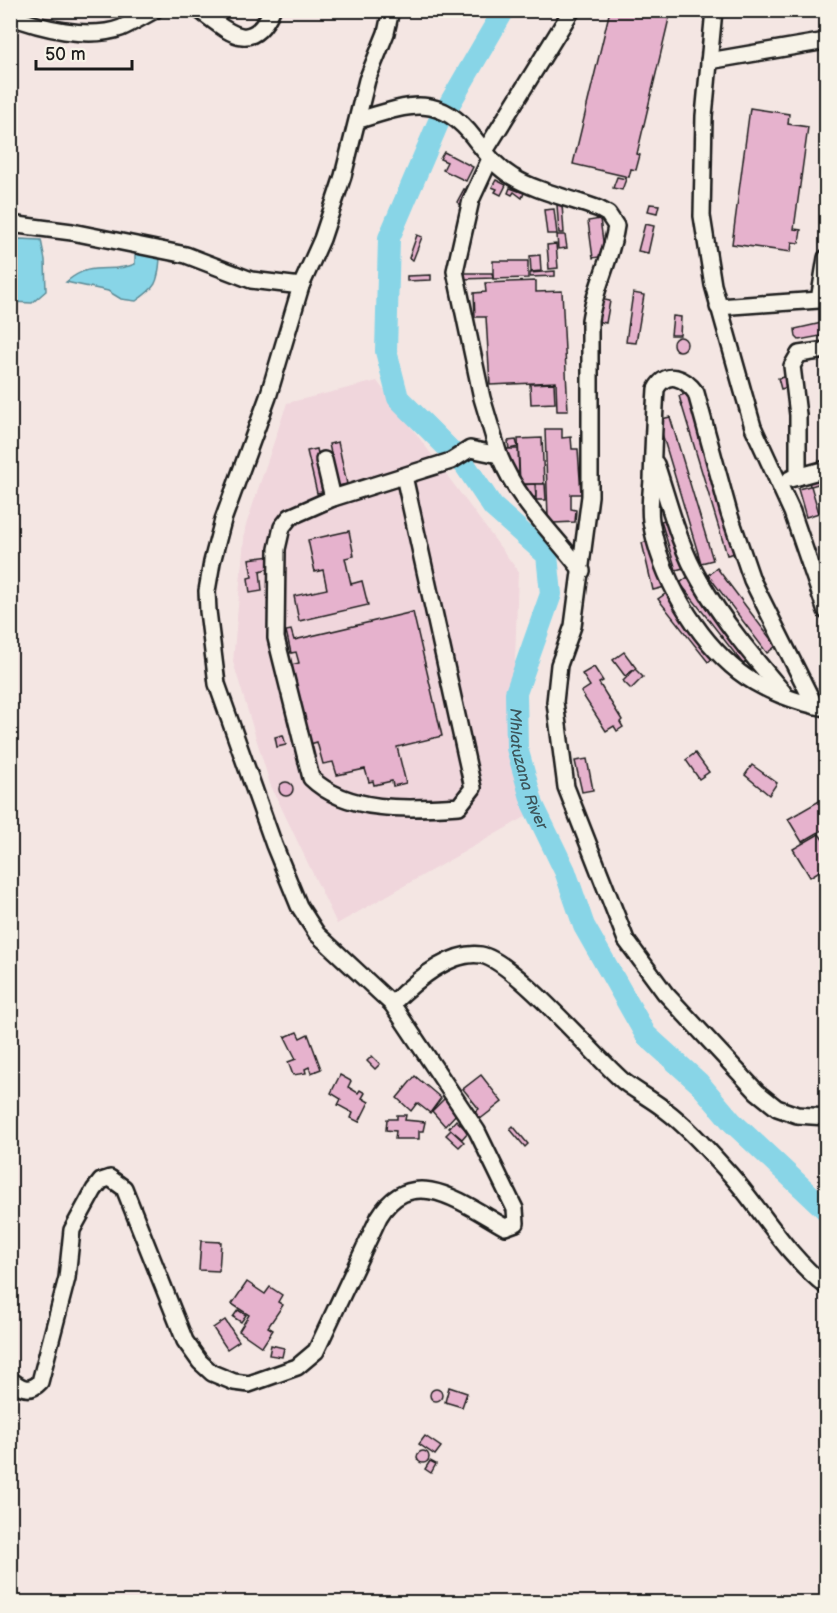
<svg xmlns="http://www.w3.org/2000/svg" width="837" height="1613" font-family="'Balsamiq Sans',sans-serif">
<rect width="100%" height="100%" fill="#f4e6e3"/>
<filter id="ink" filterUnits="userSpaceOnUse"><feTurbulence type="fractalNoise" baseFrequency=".0167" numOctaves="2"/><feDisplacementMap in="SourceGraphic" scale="12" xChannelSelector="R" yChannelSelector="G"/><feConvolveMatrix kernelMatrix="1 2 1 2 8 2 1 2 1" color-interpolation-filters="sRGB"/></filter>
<g filter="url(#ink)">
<polygon fill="#f0d6dc" points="377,381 518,571 513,720 527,816 337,924 270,784 233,662 245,528 287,403"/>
<g fill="#88d5e7" stroke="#5d8b96" stroke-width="1.5">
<polygon points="20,239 41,240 45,260 46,291 32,303 11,302 11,245"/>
<path d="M148 250 160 259C158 284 156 287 136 301L121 299 108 291 66 282C93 259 108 275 135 264V252Z"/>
</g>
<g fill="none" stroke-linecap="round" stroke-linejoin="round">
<g stroke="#88d5e7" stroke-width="22">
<polyline points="450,103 504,10"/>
<path id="s1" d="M439 121 389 238 386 351 398 398 465 465 493 507 547 555 551 594 516 693 517 748 533 805 565 871 584 926 646 1035 699 1083 732 1122 826 1210"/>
</g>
</g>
<g fill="#e6b2cd" stroke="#1c1c1c" stroke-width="1.5">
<polygon points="610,10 671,10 637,154 640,155 636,170 631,169 629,177 573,164"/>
<polygon points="750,108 789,114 788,124 808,127 794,229 801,230 799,243 792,242 791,252 732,244"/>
<polygon points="444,152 473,167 466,181 443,170 447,162 440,159"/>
<polygon points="617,177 626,179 622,190 613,188"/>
<polygon points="496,180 506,185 501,195 495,192 497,189 492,187"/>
<polygon points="510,188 524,193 522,198 514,192 512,195 508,193"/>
<polygon points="464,189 469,191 461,205 457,202"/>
<polygon points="562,204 564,233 559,233 557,205"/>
<polygon points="650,204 659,205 657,213 648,211"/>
<polygon points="554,209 557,234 547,234 544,210"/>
<polygon points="600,219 605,256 593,258 588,221"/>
<polygon points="645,224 654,226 648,253 638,251"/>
<polygon points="417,235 422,237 413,260 409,258"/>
<polygon points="557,235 565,235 567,248 558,249"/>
<polygon points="556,244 558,268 549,269 547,245"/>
<polygon points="540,255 541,271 531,272 530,256"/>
<polygon points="493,261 528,261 528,278 493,279"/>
<polygon points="555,271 555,276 530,277 530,273"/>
<polygon points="462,273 492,273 493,278 462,279"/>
<polygon points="431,275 431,280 407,281 407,276"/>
<polygon points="536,281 536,292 562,291 568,411 557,411 556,382 490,385 486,317 475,317 474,293 486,292 485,283"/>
<polygon points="633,293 644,295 636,343 626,342"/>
<polygon points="600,299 610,301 606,323 596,321"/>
<polygon points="673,316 681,317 680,335 671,335"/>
<polygon points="826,322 826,335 799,340 796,337 795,329"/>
<circle cx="680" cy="344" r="7"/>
<polygon points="785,377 788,387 781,389 778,378"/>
<polygon points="554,383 555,403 531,404 530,384"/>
<polygon points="691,392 740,552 727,555 679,396"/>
<polygon points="670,417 713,560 701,563 658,420"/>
<polygon points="545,429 562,429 562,438 571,437 572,449 578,449 581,494 571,494 571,509 576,510 575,522 553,523 548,518"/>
<polygon points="542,438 544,484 520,484 518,439"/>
<polygon points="516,440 518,447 509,449 508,441"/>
<polygon points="338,442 347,484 338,486 329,444"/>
<polygon points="317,449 326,491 317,493 307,451"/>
<polygon points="507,449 518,449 519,472 511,473"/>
<polygon points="826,476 826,501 821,483 811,486 819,513 806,517 798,489 810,486 809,481"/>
<polygon points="535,484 536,497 528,498 518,485"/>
<polygon points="536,484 545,484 546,500 536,500"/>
<polygon points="672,518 687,567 676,570 661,521"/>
<polygon points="349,531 354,556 345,558 351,584 362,581 368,605 299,621 294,596 327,589 323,570 315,572 308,540"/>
<polygon points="651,540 665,587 653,590 642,543"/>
<polygon points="271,556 273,567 260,571 262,591 250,593 248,578 252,577 249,559"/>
<polygon points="717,568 776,646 767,653 708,575"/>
<polygon points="689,576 752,657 743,664 680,583"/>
<polygon points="668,592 717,655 708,662 658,599"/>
<polygon points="413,612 442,736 397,747 406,783 393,786 392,781 374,785 373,781 369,782 365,769 337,775 333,762 323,764 317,742 310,744 291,665 299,663 296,652 291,653 286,631 291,630 294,640"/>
<polygon points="624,652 636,668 625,676 613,660"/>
<polygon points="594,667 603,681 599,683 622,720 620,722 623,727 617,731 614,726 606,731 581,692 590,686 582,674"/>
<polygon points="635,669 643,677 631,689 623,681"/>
<polygon points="283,735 286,745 277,747 275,737"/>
<polygon points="695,753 709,772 699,779 686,760"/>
<polygon points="587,759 593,790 582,792 575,761"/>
<polygon points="752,765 777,783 769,795 745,775"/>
<circle cx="286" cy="789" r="7"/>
<polygon points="821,800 826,809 826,828 802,842 788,819"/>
<polygon points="819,834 826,844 826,867 810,877 793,849"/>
<polygon points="297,1032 300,1038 308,1034 321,1069 311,1073 309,1067 305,1069 306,1073 293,1075 288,1062 296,1059 285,1037"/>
<polygon points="372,1056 380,1064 375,1069 367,1061"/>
<polygon points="340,1075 351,1081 348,1087 358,1093 360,1090 365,1093 362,1098 369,1102 359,1122 351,1118 353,1113 338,1105 341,1099 331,1093"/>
<polygon points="481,1075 502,1102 479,1120 474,1113 479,1109 463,1089"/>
<polygon points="415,1076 441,1098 430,1113 417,1103 411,1111 397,1098"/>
<polygon points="445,1098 459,1111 445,1126 432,1111"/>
<polygon points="397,1115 406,1115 405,1120 425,1122 423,1131 419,1131 419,1139 395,1139 396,1131 386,1130 387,1119 397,1119"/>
<polygon points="456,1120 468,1132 462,1139 449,1128"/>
<polygon points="513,1126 528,1144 525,1147 510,1129"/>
<polygon points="451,1130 464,1142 459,1147 446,1135"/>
<polygon points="201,1241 221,1242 219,1271 199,1270"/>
<polygon points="247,1282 265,1294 270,1287 282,1295 278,1302 283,1305 268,1327 273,1330 262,1347 239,1331 249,1315 232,1304"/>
<polygon points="238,1310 246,1315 241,1322 233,1317"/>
<polygon points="225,1320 239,1341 227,1349 213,1328"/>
<polygon points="271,1345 284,1348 282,1357 269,1355"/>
<polygon points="449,1387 467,1393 462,1407 445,1402"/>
<circle cx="436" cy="1395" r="6"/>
<polygon points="425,1436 441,1447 435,1455 419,1444"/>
<circle cx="423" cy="1457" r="6"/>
<polygon points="430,1461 436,1464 431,1473 425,1469"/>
</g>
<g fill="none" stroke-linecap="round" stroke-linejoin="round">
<defs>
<g id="minor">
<path d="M199 10C229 32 251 56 272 10"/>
<polyline points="714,10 704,116 702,216 713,285 753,427 792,512 826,611"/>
<path d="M10 16C40 28 89 40 121 28 132 23 144 16 155 10"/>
<polyline points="709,61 826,41"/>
<path d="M359 120C407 105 439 92 474 138 486 153 496 167 513 177 535 191 573 199 599 209L608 214 616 226C611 261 595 286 590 320V496L573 626 559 665 555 702 566 787 626 940 665 993 757 1092 777 1108 797 1115 826 1117"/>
<polyline points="485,151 572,10"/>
<polyline points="490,159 471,200 455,271 482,398 499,455"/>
<polyline points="10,224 72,232 186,255 251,280 301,286"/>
<polyline points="718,307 819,300 826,258"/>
<polyline points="324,460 333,498"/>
<path d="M656 464C669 503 679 546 700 581 723 621 753 657 783 692"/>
<path d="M404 476 473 788 459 806C412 809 348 814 311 778L276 638 277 549 282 527 290 517 333 498 451 461 470 449 499 455C519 504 552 531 582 571"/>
<polyline points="798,477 798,415 792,366 799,354 826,350"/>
<polyline points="790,479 826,469"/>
<path d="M815 706 752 580 729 513 696 393C685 378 667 369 656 389 654 420 653 450 652 480 651 494 649 508 651 521 660 576 695 637 739 672 762 690 798 703 826 708"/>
<path d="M392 1004C412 984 450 950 481 955 513 960 594 1056 623 1081 636 1091 651 1099 664 1109 688 1127 709 1151 729 1173 762 1210 786 1255 826 1286"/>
<path d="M10 1379C20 1388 30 1393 40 1382L67 1278 72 1230 94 1190 101 1181 110 1178 124 1188 185 1341 200 1362 212 1373 234 1382 249 1384 297 1367 316 1351 379 1217C412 1162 464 1204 505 1227L516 1223 515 1209 477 1131 392 1004 317 934 299 906 274 845 217 684 208 611 207 591 212 562 223 520 268 397 301 286 322 239 343 176 367 80 386 33 391 10"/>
</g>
</defs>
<use href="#minor" stroke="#1c1c1c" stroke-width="20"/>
<use href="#minor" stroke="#f7f3e8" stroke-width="15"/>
</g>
</g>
<g text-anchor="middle" stroke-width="6" stroke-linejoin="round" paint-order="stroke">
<g font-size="16" font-style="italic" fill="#3c5459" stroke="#f7f3e8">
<text dy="6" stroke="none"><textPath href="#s1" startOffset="728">Mhlatuzana River</textPath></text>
</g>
</g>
<rect width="837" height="1613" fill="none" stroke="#f7f3e8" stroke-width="36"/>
<rect x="18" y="18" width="801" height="1577" fill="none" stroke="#1c1c1c" stroke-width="2" filter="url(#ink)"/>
<path d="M36 60v9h96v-9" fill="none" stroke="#1c1c1c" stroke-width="3"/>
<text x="45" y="60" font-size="18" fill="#1c1c1c" stroke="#f7f3e8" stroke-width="4.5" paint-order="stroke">50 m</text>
</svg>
